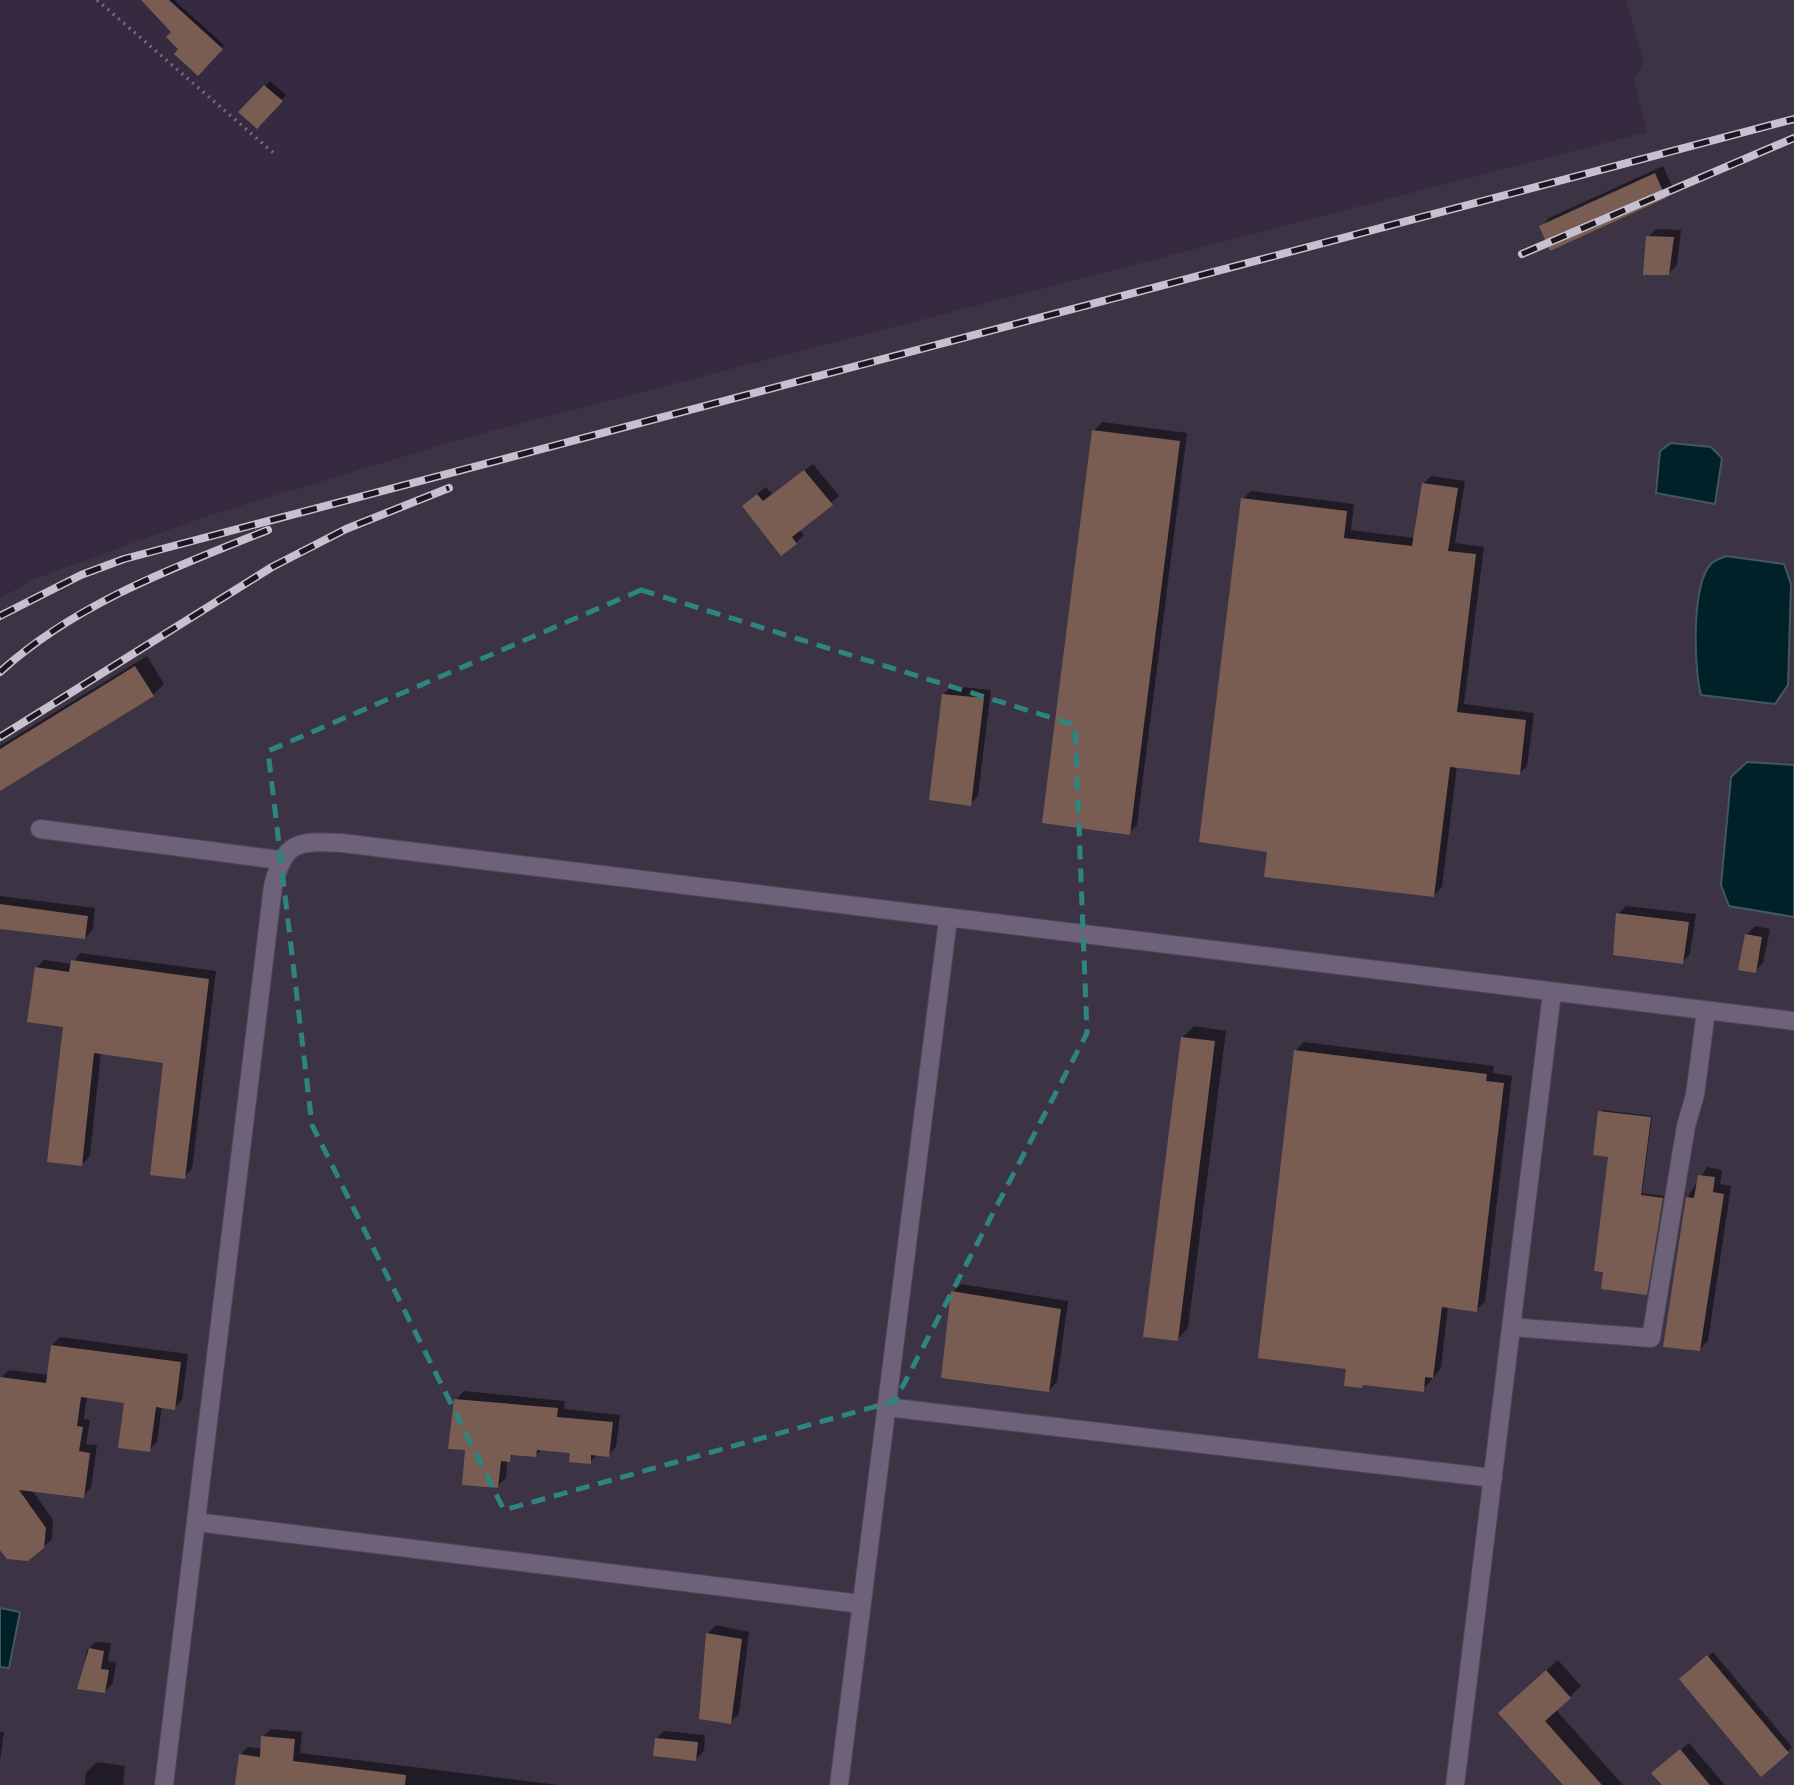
<svg xmlns="http://www.w3.org/2000/svg" width="1794" height="1785" font-family="'Source Sans 3',sans-serif">
<rect width="100%" height="100%" fill="#362a40"/>
<polygon fill="#3c3444" points="1626,0 1794,0 1794,1785 0,1785 0,599 32,580 204,517 465,438 1647,132 1634,79 1642,68 1643,58"/>
<g fill="#002128" stroke="#425760" stroke-width="2">
<polygon points="1671,443 1711,447 1722,458 1715,504 1656,493 1660,451"/>
<path d="M1726 556 1784 564 1791 584 1788 685 1775 704 1701 695C1694 669 1691 585 1711 564 1714 560 1722 558 1726 556Z"/>
<polygon points="1747,762 1794,765 1794,917 1729,906 1721,885 1731,777"/>
<polygon points="0,1608 20,1612 9,1668 0,1667"/>
</g>
<g fill="#0007">
<polygon points="143,0 174,0 224,45 198,73 174,32"/>
<polygon points="270,81 286,95 257,127 241,112"/>
<polygon points="1663,166 1673,188 1665,196 1541,227 1549,218"/>
<polygon points="1656,229 1681,230 1677,265 1669,273 1648,237"/>
<polygon points="1102,422 1187,433 1137,825 1129,833 1094,431"/>
<polygon points="813,464 839,496 799,529 804,535 796,543 752,498 766,487 772,494"/>
<polygon points="1431,476 1465,481 1455,543 1484,547 1464,704 1534,713 1527,766 1519,774 1457,766 1442,887 1434,895 1269,851 1243,499 1251,491 1354,504 1351,530 1415,538 1423,484"/>
<polygon points="147,656 164,684 153,695 0,778 0,746"/>
<polygon points="952,686 991,690 978,796 970,804 944,694"/>
<polygon points="0,896 95,908 93,929 85,938 0,927"/>
<polygon points="1626,906 1696,914 1690,954 1682,962 1618,914"/>
<polygon points="1755,926 1770,929 1763,963 1755,971 1746,935"/>
<polygon points="80,953 216,971 192,1169 184,1177 165,1061 101,1052 90,1156 82,1164 64,1026 36,968 44,960 72,964"/>
<polygon points="1194,1026 1226,1031 1188,1328 1177,1340 1182,1038"/>
<polygon points="1304,1042 1494,1066 1493,1073 1512,1076 1485,1302 1476,1310 1448,1306 1441,1368 1423,1390 1365,1383 1362,1387 1348,1367 1296,1050"/>
<polygon points="1602,1110 1652,1116 1642,1193 1664,1196 1646,1293 1610,1156"/>
<polygon points="1707,1167 1722,1170 1720,1184 1731,1186 1708,1341 1700,1349 1687,1198"/>
<polygon points="961,1284 1068,1301 1057,1382 1049,1390 953,1292"/>
<polygon points="60,1337 188,1354 182,1400 174,1408 162,1406 157,1442 149,1450 126,1402 87,1396 84,1419 90,1420 86,1444 97,1445 91,1488 83,1496 32,1490 53,1520 52,1539 43,1547 0,1547 1,1378 9,1370 49,1375 52,1345"/>
<polygon points="464,1391 565,1401 564,1409 620,1415 616,1447 608,1455 598,1454 590,1462 572,1452 542,1449 535,1456 516,1453 507,1460 506,1478 497,1486 467,1449 456,1400"/>
<polygon points="716,1625 749,1632 739,1714 730,1722 708,1633"/>
<polygon points="96,1642 111,1643 108,1661 116,1662 113,1683 105,1691 79,1688 87,1650"/>
<polygon points="1713,1652 1792,1747 1787,1752 1686,1674"/>
<polygon points="1558,1660 1581,1686 1556,1710 1623,1785 1565,1785 1512,1702"/>
<polygon points="271,1729 302,1732 300,1753 559,1785 237,1785 240,1755 248,1747 262,1749 263,1737"/>
<polygon points="664,1731 705,1735 704,1751 696,1759 656,1739"/>
<polygon points="0,1732 4,1732 0,1761"/>
<polygon points="1689,1743 1725,1785 1664,1785 1662,1765"/>
<polygon points="97,1762 125,1766 123,1785 85,1785 86,1773"/>
</g>
<g fill="#795d53">
<polygon points="141,0 169,0 223,49 198,76 174,54 178,49 166,37 171,32"/>
<polygon points="264,85 283,101 257,129 238,112"/>
<polygon points="1655,173 1666,198 1550,251 1539,226"/>
<polygon points="1646,236 1674,237 1669,275 1643,275"/>
<polygon points="1092,430 1180,441 1130,835 1042,823"/>
<polygon points="804,470 833,505 792,537 797,544 781,556 742,506 757,494 763,501"/>
<polygon points="1422,483 1458,488 1448,551 1476,554 1457,712 1526,720 1520,775 1450,767 1434,897 1264,877 1267,852 1199,842 1241,498 1347,511 1344,538 1412,546"/>
<polygon points="135,666 154,696 0,791 0,749"/>
<polygon points="942,694 984,698 971,806 929,800"/>
<polygon points="0,904 88,916 85,939 0,929"/>
<polygon points="1616,913 1689,922 1683,964 1613,955"/>
<polygon points="1745,934 1762,937 1756,973 1738,970"/>
<polygon points="71,960 209,979 185,1179 150,1175 163,1063 94,1053 82,1166 47,1162 63,1027 27,1022 35,967 69,972"/>
<polygon points="1181,1037 1215,1041 1178,1341 1143,1337"/>
<polygon points="1294,1050 1487,1074 1486,1081 1504,1083 1477,1312 1442,1307 1433,1378 1425,1377 1424,1392 1363,1385 1362,1388 1344,1386 1346,1369 1258,1358"/>
<polygon points="1598,1111 1651,1117 1641,1195 1663,1198 1647,1295 1601,1289 1603,1272 1594,1271 1608,1157 1593,1155"/>
<polygon points="1698,1175 1715,1177 1713,1192 1724,1194 1700,1351 1663,1347 1686,1197 1694,1198"/>
<polygon points="951,1291 1061,1309 1049,1392 941,1378"/>
<polygon points="51,1345 181,1362 175,1410 156,1407 150,1452 118,1448 124,1403 81,1397 77,1426 83,1427 79,1451 90,1453 84,1498 19,1490 46,1528 44,1548 28,1561 7,1559 0,1550 0,1377 46,1383"/>
<polygon points="454,1399 558,1408 557,1417 613,1422 609,1457 591,1455 591,1464 569,1462 570,1453 537,1450 536,1457 511,1455 510,1462 501,1461 498,1488 462,1485 465,1450 448,1449"/>
<polygon points="706,1633 742,1639 731,1724 699,1719"/>
<polygon points="89,1648 104,1651 101,1669 109,1670 105,1693 77,1689"/>
<polygon points="1707,1655 1789,1753 1761,1777 1679,1679"/>
<polygon points="1546,1670 1571,1698 1545,1721 1602,1785 1563,1785 1498,1713"/>
<polygon points="261,1736 295,1739 293,1761 406,1775 405,1785 235,1785 239,1754 260,1757"/>
<polygon points="655,1738 698,1742 696,1761 653,1756"/>
<polygon points="1680,1749 1710,1785 1662,1785 1651,1773"/>
</g>
<g fill="none" stroke-linecap="round" stroke-linejoin="round">
<defs>
<g id="minor">
<polyline points="40,829 280,860"/>
<polyline points="1511,1327 1651,1338 1686,1126 1695,1095 1706,1011"/>
<polyline points="886,1407 1493,1478"/>
<polyline points="196,1522 861,1604"/>
<path d="M164 1785 273 886C285 840 298 841 342 843L1794 1021"/>
<polyline points="839,1785 948,919"/>
<polyline points="1455,1785 1552,993"/>
</g>
</defs>
<use href="#minor" stroke="#4f4657" stroke-width="20"/>
<polyline stroke="#766c7f" stroke-width="3.5" stroke-dasharray="2 5" stroke-linecap="butt" points="97,0 276,155"/>
<use href="#minor" stroke="#6e617a" stroke-width="18"/>
<defs>
<g id="rail">
<polyline points="1522,254 1794,138"/>
<polyline points="0,616 81,575 124,559 1794,119"/>
<path d="M0 672C76 603 175 567 268 530"/>
<polyline points="0,737 272,567 346,529 449,488"/>
</g>
</defs>
<use href="#rail" stroke="#c8c0cf" stroke-width="8"/>
<use href="#rail" stroke="#1b161f" stroke-width="5" stroke-dasharray="16" stroke-linecap="butt"/>
</g>
<path fill="none" stroke="#2e8480" stroke-width="5" stroke-dasharray="14 9" stroke-linejoin="round" d="M641 590 1075 725 1087 1033 895 1401 504 1510 312 1125 268 751Z"/>
</svg>
